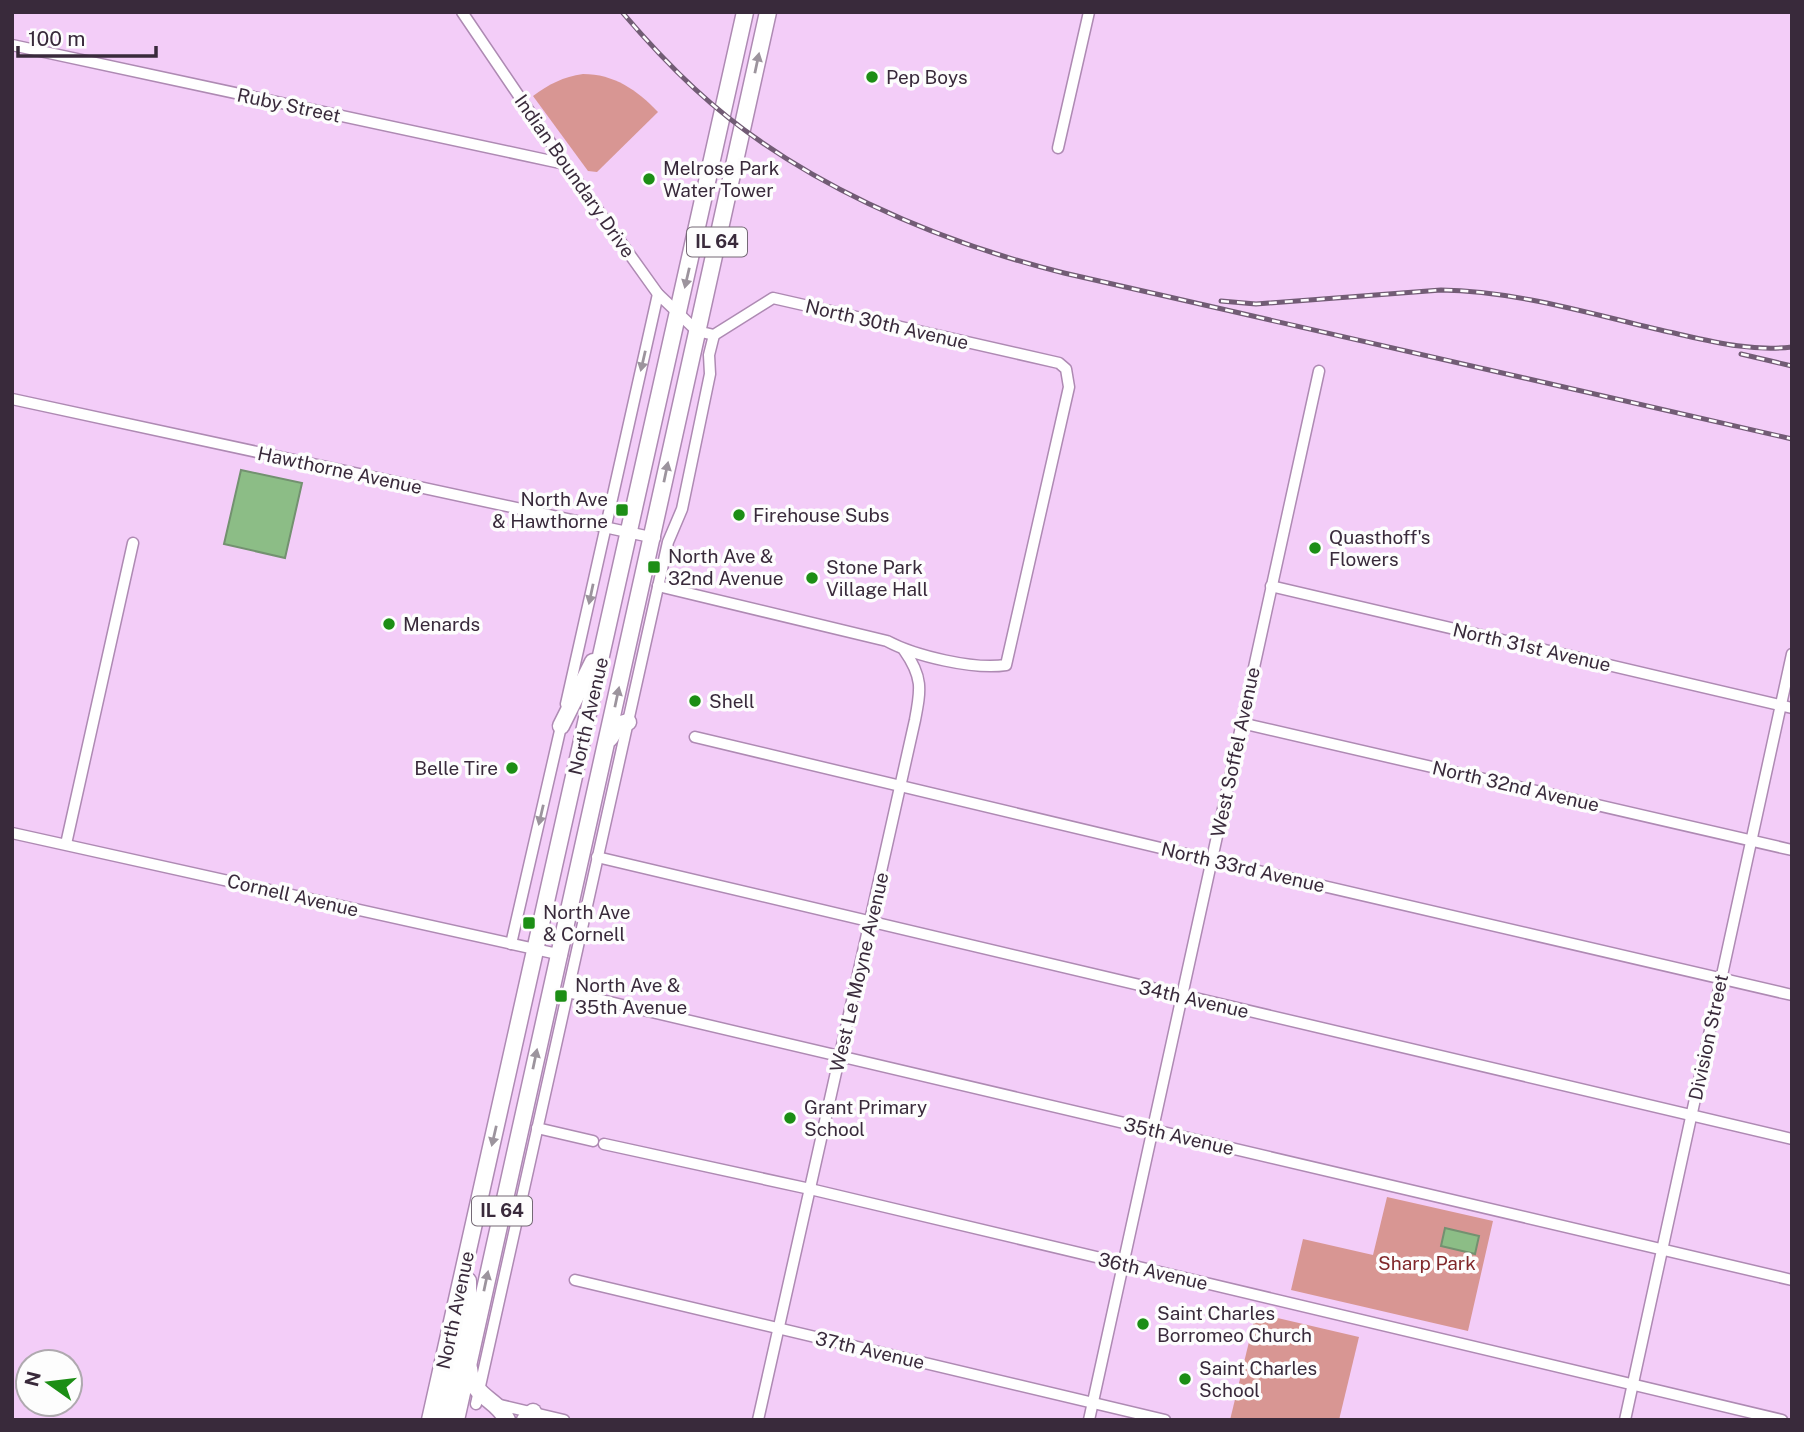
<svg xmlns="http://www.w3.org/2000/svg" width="1804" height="1432" font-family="'Public Sans',sans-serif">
<rect width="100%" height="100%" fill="#f3cdf8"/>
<g fill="#d89693">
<path d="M583 74C614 74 637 90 658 112L597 172 588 171 533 96C549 84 563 77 583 74Z"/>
<polygon points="1387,1197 1493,1221 1468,1331 1291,1290 1303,1239 1373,1255"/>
<polygon points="1256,1313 1359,1337 1339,1420 1230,1420"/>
</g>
<g fill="#8cbd86" stroke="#739170" stroke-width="2">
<polygon points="241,470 302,483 285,558 224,544"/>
<polygon points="1445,1228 1479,1236 1475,1254 1441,1246"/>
</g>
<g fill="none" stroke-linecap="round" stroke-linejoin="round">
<defs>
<g id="street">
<path d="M462 12 565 164 658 294 697 331 714 335 773 298 1059 363 1066 369 1069 387 1006 665C974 670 915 656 887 641L658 586"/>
<polyline points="12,45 565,164"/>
<polyline points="1058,148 1089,12"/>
<polyline points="12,399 655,538"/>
<polyline points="1271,586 1792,708"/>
<polyline points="566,704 658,294"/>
<polyline points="1241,723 1792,850"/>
<polyline points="695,737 1211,860 1792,995"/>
<polyline points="12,833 562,955"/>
<polyline points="66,844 133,543"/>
<polyline points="597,857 1792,1139"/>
<polyline points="511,944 562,722"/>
<polyline points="567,992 1792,1280"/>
<polyline points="537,1128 593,1141"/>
<polyline points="604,1144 810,1189 1782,1420"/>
<polyline points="575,1280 1165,1420"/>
<polyline points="476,1404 668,542 682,509 710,374 709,355 714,335"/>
<polyline points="496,1404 564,1420"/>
<path d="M758 1420 915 720C921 689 923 677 904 650"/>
<polyline points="1089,1420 1319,371"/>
<polyline points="1625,1420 1792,654"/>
</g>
<g id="primary">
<polyline points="561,726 593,662"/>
<polyline points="610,738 618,725 628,722"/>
<path d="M469 1368C472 1398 497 1398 507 1420"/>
<polyline points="430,1420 745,12"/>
<polyline points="444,1420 468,1305 468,1281"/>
<polyline points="456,1420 768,12"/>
<polyline points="525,1420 533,1412"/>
</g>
</defs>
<use href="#street" stroke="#ae8ab3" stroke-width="13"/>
<use href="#primary" stroke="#ae8ab3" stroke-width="19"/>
<use href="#street" stroke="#fff" stroke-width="10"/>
<use href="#primary" stroke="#fff" stroke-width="16"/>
<defs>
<g id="rail">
<path d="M622 12C645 39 669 65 695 89 794 181 935 241 1064 273L1792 439"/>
<path d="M1221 301 1256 304 1441 290C1518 291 1594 315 1669 332 1710 341 1750 352 1792 347"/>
<polyline points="1741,354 1792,366"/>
</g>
</defs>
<use href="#rail" stroke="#725c75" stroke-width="5"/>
<use href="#rail" stroke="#fdfdfd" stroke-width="2.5" stroke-dasharray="8" stroke-linecap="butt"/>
</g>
<defs><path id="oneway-solid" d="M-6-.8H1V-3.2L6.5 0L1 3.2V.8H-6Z" transform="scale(1.75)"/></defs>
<g fill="#9c949d">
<use href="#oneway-solid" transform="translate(757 63) rotate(-78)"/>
<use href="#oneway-solid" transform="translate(687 278) rotate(103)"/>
<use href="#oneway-solid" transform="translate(643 361) rotate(103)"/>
<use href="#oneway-solid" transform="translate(666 472) rotate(-78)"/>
<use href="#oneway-solid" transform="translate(591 594) rotate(102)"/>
<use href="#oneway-solid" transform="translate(617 697) rotate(-78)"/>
<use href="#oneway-solid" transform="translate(541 815) rotate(103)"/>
<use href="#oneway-solid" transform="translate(535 1059) rotate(-78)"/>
<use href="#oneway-solid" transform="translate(494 1136) rotate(103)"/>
<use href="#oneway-solid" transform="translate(486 1281) rotate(-78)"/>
</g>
<g fill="#1c8e15" stroke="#fdfdfd" stroke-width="2.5">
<circle cx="872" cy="77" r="7"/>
<circle cx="649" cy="179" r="7"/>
<rect x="615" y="503" width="14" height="14" rx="3.5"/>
<circle cx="739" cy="515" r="7"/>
<circle cx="1315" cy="548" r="7"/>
<rect x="647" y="560" width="14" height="14" rx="3.5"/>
<circle cx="812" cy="578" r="7"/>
<circle cx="389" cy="624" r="7"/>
<circle cx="695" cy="701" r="7"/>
<circle cx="512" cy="768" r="7"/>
<rect x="522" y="916" width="14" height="14" rx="3.5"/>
<rect x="554" y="989" width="14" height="14" rx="3.5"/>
<circle cx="790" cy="1118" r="7"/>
<circle cx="1143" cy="1324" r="7"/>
<circle cx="1185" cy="1379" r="7"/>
</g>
<g text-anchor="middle" stroke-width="7" stroke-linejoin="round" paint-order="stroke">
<g fill="#fdfdfd" stroke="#746975" stroke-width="2">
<rect x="687" y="227.5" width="60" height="29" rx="5"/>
<rect x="472" y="1196.5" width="60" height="29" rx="5"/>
</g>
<g font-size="18" font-weight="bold" fill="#392a3b">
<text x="717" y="248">IL 64</text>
<text x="502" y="1217">IL 64</text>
</g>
<g font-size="19" fill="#392a3b" stroke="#fdfdfd" text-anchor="start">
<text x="886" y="84">Pep Boys</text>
<text x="663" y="175">Melrose Park<tspan x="663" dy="22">Water Tower</tspan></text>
<text x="608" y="506" text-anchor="end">North Ave<tspan x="608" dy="22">&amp; Hawthorne</tspan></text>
<text x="753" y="522">Firehouse Subs</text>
<text x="1329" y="544">Quasthoff's<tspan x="1329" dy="22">Flowers</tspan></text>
<text x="668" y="563">North Ave &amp;<tspan x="668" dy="22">32nd Avenue</tspan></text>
<text x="826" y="574">Stone Park<tspan x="826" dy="22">Village Hall</tspan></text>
<text x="403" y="631">Menards</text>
<text x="709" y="708">Shell</text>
<text x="498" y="775" text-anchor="end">Belle Tire</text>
<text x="543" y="919">North Ave<tspan x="543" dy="22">&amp; Cornell</tspan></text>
<text x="575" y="992">North Ave &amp;<tspan x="575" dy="22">35th Avenue</tspan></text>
<text x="804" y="1114">Grant Primary<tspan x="804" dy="22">School</tspan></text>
<text x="1157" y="1320">Saint Charles<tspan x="1157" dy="22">Borromeo Church</tspan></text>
<text x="1199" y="1375">Saint Charles<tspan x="1199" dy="22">School</tspan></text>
</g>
<g font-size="19" fill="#392a3b" stroke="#fdfdfd">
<text transform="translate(289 105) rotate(12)" y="7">Ruby Street</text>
<text transform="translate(575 176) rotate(55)" y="7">Indian Boundary Drive</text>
<text transform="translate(887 324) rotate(13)" y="7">North 30th Avenue</text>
<text transform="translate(340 470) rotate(12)" y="7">Hawthorne Avenue</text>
<text transform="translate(1532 647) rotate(13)" y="7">North 31st Avenue</text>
<text transform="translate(588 716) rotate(-77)" y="7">North Avenue</text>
<text transform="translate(1235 752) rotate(-78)" y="7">West Soffel Avenue</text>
<text transform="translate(1516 786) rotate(13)" y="7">North 32nd Avenue</text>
<text transform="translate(1243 867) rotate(13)" y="7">North 33rd Avenue</text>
<text transform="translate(293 895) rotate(13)" y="7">Cornell Avenue</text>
<text transform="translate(859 972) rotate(-77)" y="7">West Le Moyne Avenue</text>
<text transform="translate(1194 999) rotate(13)" y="7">34th Avenue</text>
<text transform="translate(1708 1037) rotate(-78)" y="7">Division Street</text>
<text transform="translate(1179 1136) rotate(13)" y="7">35th Avenue</text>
<text transform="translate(1153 1271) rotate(13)" y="7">36th Avenue</text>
<text transform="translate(455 1310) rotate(-78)" y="7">North Avenue</text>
<text transform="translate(870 1350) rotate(13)" y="7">37th Avenue</text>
</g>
<g font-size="19" fill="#81282b" stroke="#fdfdfd">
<text x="1427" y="1270">Sharp Park</text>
</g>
</g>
<rect width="1804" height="1432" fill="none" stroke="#392a3b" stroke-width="28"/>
<g transform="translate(49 1383) rotate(284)"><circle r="33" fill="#fdfdfd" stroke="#afa9af" stroke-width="2"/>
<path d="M0-5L12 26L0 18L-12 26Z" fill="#1c8e15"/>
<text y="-10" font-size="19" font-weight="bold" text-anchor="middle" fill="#392a3b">N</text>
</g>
<path d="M18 46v10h138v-10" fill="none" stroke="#392a3b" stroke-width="3.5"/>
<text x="28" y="46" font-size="21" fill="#392a3b" stroke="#fdfdfd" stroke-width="5" paint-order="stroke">100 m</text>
</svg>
